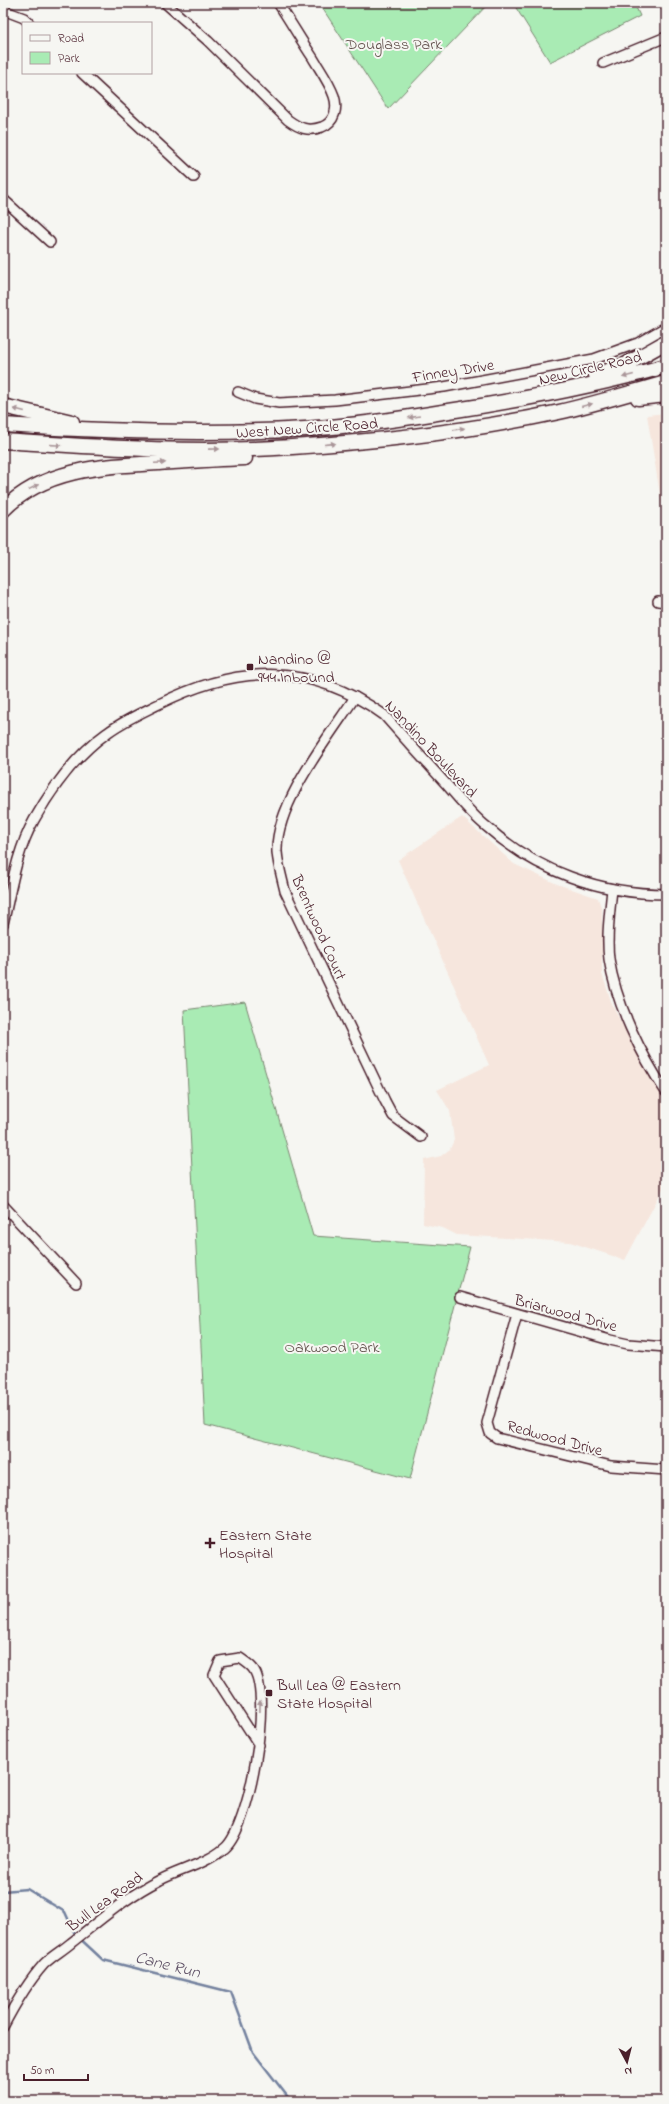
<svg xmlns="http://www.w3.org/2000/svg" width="669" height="2104" font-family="'Indie Flower',sans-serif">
<rect width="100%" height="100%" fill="#f6f6f2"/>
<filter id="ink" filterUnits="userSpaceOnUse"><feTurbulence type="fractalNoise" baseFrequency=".025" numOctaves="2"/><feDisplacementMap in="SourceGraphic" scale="8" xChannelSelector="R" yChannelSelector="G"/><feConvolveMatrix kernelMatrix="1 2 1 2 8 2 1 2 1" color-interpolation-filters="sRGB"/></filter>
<g filter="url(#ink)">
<g fill="#f6e6dd">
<polygon points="666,413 666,531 647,415"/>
<polygon points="462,817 514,864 557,884 598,898 602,910 602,974 613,1007 666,1104 666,1183 625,1260 570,1242 457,1235 443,1228 423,1224 424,1160 441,1156 450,1149 454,1140 450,1111 437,1090 489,1065 398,860"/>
</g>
<g fill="#a9ebb4" stroke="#7a8570">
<polygon points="319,3 489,3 388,109"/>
<polygon points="513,3 634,3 640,16 550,62"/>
<polygon points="245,1002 313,1236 470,1247 410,1479 205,1425 184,1010"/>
</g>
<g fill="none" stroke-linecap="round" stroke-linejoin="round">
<polyline stroke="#73819e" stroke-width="2.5" points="3,1891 27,1889 65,1912 75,1934 103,1960 231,1992 253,2052 291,2101"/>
<defs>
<g id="minor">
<path d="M165 3 208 41 288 120C299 128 308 132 322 127 335 122 338 108 334 96 329 82 320 70 313 58 301 40 290 21 278 3"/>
<polyline points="3,10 24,18 29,23"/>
<polyline points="603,63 666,37"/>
<polyline points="82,73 194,177"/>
<polyline points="3,199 50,242"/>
<polyline points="238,392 255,399 279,403 335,400 444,387 594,359 638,343 666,327"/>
<polyline points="658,601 666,602"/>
<path d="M355 697C329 737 275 804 277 852 278 865 282 878 285 891L385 1101 393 1116 421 1137"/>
<path d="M612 889C610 911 606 936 609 959 616 1004 641 1055 666 1092"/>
<path d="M3 924C11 890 16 852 34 820 52 788 76 755 107 733 123 721 141 713 159 704 238 664 310 662 384 715 405 739 426 762 447 785 460 800 472 815 487 827 536 871 601 894 666 894"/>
<polyline points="3,1205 76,1283"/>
<polyline points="460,1297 610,1340 628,1344 666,1347"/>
<polyline points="517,1314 487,1423 490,1433 497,1438 611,1466 666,1470"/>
<path d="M3 2027C15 2004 27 1983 44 1964 52 1956 63 1950 71 1943 99 1921 127 1896 160 1880 181 1869 206 1864 225 1848 250 1826 272 1698 254 1670 251 1665 244 1661 240 1658L220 1661 214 1675 259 1745"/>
</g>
<g id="highway">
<polyline points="596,375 625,365 666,342"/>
<polyline points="638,398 666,395"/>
<polyline points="3,406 72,422"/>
<path d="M3 425C104 431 204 435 305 429 354 426 401 419 449 411 522 400 594 386 666 366"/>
<path d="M3 441C99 447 196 454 292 447 381 441 472 431 559 412 595 404 630 393 666 383"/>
<path d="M3 510C44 468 104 466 159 463 188 461 216 459 245 458"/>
</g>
</defs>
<use href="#minor" stroke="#4a1f2b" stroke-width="12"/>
<use href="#highway" stroke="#4a1f2b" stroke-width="17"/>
<use href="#minor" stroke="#f6f6f2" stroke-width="9"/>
<use href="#highway" stroke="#f6f6f2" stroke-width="14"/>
</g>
<defs><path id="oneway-solid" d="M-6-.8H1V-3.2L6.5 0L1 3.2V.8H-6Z"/></defs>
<g fill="#a99598">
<use href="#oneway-solid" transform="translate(628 376) rotate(165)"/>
<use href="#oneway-solid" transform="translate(587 405) rotate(-14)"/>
<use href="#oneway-solid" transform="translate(19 410) rotate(-166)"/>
<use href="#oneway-solid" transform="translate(414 417) rotate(171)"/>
<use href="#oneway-solid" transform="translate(459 429) rotate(-8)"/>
<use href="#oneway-solid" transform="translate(330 444) rotate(-5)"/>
<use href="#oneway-solid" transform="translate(56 445) rotate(4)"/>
<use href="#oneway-solid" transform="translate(214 449) rotate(-1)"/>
<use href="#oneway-solid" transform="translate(160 463) rotate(-3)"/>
<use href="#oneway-solid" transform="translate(34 487) rotate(-26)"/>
<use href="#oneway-solid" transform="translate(260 1706) rotate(-89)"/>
</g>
</g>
<g fill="#4a1f2b" stroke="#f6f6f2" stroke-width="1.5">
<rect x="246" y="663" width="8" height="8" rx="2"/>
<path d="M208 1537h4v4h4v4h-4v4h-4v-4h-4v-4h4z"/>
<rect x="265" y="1689" width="8" height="8" rx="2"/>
</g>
<g text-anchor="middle" stroke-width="4" stroke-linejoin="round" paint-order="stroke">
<g font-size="16" fill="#62524d" stroke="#f6f6f2">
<text x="394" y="49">Douglass Park</text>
<text x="332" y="1352">Oakwood Park</text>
</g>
<g font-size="16" fill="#4a1f2b" stroke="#f6f6f2">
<text transform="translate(590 367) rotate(-13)" y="6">New Circle Road</text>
<text transform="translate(453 370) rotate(-9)" y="6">Finney Drive</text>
<text transform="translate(307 427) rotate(-4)" y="6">West New Circle Road</text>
<text transform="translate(432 748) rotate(47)" y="6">Nandino Boulevard</text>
<text transform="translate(320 927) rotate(66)" y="6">Brentwood Court</text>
<text transform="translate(566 1312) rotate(15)" y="6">Briarwood Drive</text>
<text transform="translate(555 1437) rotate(15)" y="6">Redwood Drive</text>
<text transform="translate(104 1901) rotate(-36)" y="6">Bull Lea Road</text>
</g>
<g font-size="16" fill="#4a1f2b" stroke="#f6f6f2" text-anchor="start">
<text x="258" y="664">Nandino @<tspan x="258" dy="18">944 Inbound</tspan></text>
<text x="219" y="1540">Eastern State<tspan x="219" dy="18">Hospital</tspan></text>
<text x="277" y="1690">Bull Lea @ Eastern<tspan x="277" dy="18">State Hospital</tspan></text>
</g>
<g font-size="17" font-style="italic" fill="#5e5065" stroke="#f6f6f2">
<text transform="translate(168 1964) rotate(14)" y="6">Cane Run</text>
</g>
</g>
<rect width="669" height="2104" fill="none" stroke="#f6f6f2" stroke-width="16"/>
<rect x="8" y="8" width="653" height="2088" fill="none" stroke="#4a1f2b" stroke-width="1.5" filter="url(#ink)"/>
<rect x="22" y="22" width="130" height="52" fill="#f6f6f2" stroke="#b1a0a2"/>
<rect x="30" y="35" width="20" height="6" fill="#f6f6f2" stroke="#b1a0a2"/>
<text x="58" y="42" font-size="12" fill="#4a1f2b">Road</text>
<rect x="30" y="52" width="20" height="12" fill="#a9ebb4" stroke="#b1a0a2"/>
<text x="58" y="62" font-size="12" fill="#4a1f2b">Park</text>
<g transform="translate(627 2062) rotate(173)" stroke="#f6f6f2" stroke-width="3" paint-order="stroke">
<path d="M0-3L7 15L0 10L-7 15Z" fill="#4a1f2b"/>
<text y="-6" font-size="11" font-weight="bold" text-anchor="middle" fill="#4a1f2b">N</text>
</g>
<path d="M24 2074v6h64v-6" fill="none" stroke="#4a1f2b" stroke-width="2"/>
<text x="30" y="2074" font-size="12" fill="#4a1f2b" stroke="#f6f6f2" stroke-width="3" paint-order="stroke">50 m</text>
</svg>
